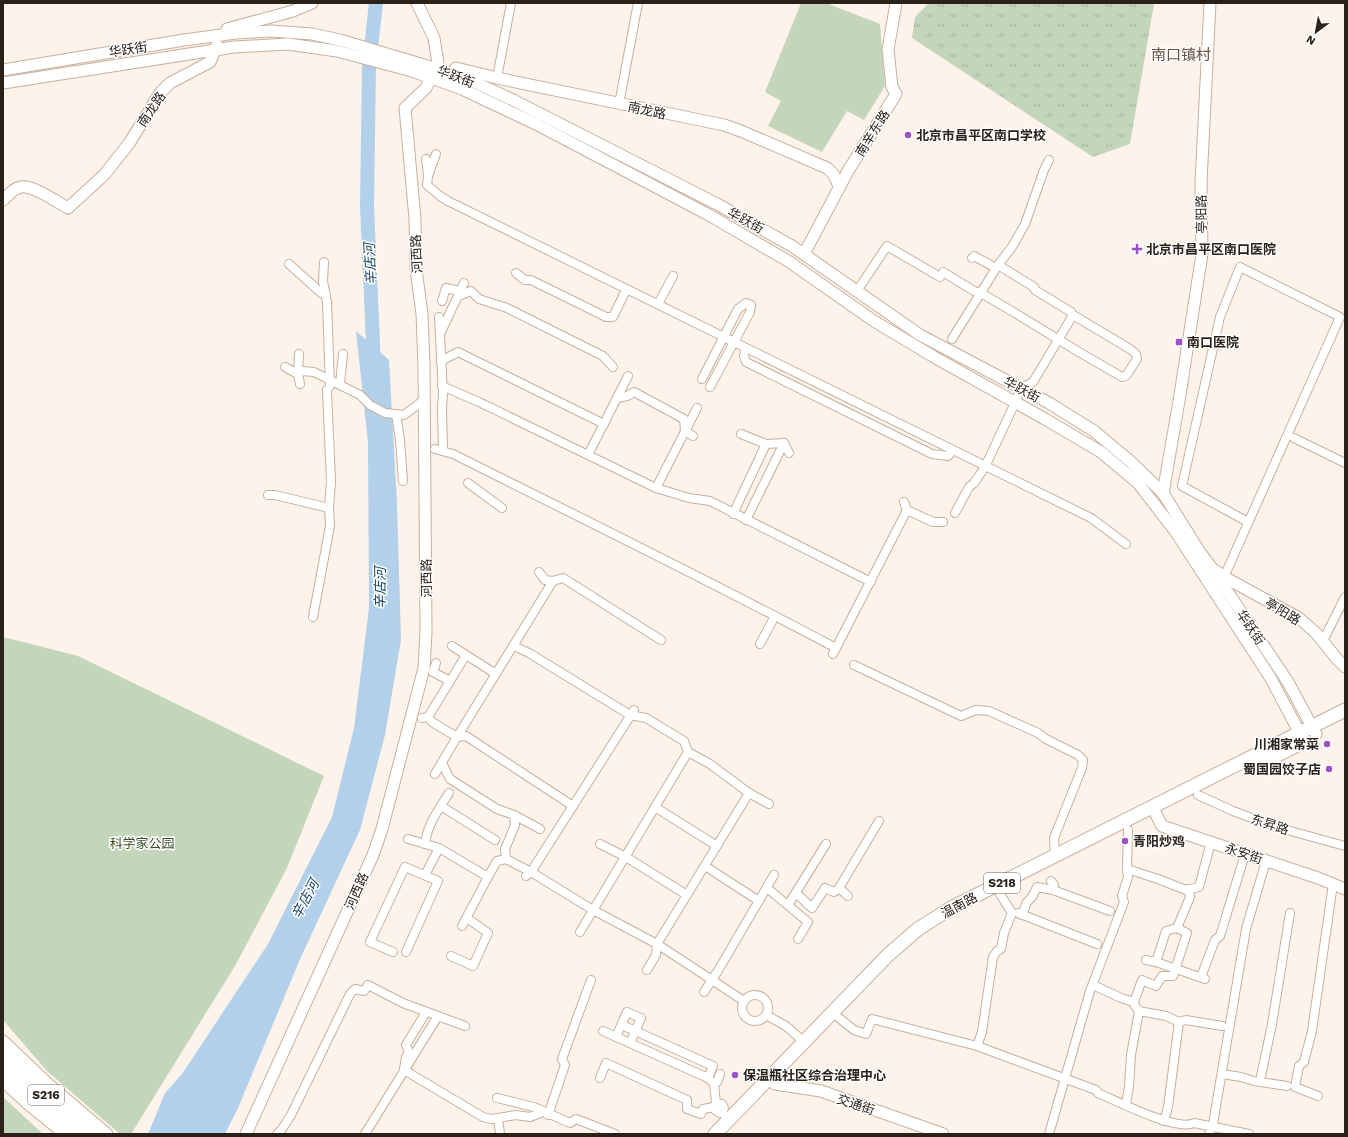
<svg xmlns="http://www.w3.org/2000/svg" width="1348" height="1137" font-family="'Work Sans','Noto Sans SC',sans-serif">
<defs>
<pattern id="grass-tufts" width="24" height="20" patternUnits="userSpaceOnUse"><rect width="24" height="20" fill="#c3d5ba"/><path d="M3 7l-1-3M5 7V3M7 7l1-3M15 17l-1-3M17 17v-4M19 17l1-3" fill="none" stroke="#a8b79f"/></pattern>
</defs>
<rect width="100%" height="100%" fill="#fef3eb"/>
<polygon fill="url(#grass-tufts)" points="929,3 1148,3 1154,4 1130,144 1093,157 912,38 915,17"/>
<g fill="#c3d5ba">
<polygon points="801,3 826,3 880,24 885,86 864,120 847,111 822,152 768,126 781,101 765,92"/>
<polygon points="3,637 78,656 324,776 287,868 235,966 131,1134 120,1134 47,1071 3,1020"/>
<polygon points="3,1097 43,1134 3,1134"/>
</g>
<polygon fill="#b2d0e9" points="356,331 389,360 397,503 401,640 385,735 360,830 301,957 238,1108 225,1134 148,1134 165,1093 182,1074 268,944 332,817 354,728 369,608 368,443"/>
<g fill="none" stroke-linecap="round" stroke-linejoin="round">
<polyline stroke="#b2d0e9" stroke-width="14" points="374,366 367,206 369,67 376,3"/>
<defs>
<g id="street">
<polyline points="497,78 511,3"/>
<polyline points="619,104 638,3"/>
<polyline points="436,154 428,176 427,185 440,196 448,201 1091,518 1126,544"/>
<polyline points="426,159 428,175"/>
<polyline points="972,258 974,256 996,268"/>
<polyline points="289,264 319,291 326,296"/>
<polyline points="943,272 974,291 981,293 1010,310 1079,352 1122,377 1126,376 1137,359 1136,354 1130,349 1073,315 1071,312 1035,290 1034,287 998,265"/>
<polyline points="516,273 525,280 531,280 606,317 613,317 624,294 628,290"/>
<polyline points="857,291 887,246 940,277"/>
<polyline points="458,296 471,291 479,299 507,308 603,356 613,367"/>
<polyline points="442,301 446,288 460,291"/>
<polyline points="658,304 673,276"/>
<polyline points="439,317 443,393 442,409 443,451"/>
<polyline points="440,334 464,283"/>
<polyline points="952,339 998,265 1012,247 1025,224 1044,170 1049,160"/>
<polyline points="745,348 744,356 746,362 932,454 948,456 953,450"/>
<polyline points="299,354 298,374 300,384"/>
<polyline points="441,361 458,352 604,424"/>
<polyline points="285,367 298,374 302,371 314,372 360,395 370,405 385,413 404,415 424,400"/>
<polyline points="702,379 738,309 746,303 751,305 750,312 710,387"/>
<polyline points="340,384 343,354"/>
<polyline points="442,386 479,402 656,488 689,498 710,501 871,582"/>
<polyline points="617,398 627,396 634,392 684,419 685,431 693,436"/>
<polyline points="396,414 400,440 403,481"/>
<polyline points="741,434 766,444 784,443 789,453"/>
<polyline points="1294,438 1345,463"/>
<path d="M435 449 453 454C581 518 710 581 836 648"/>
<polyline points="588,455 628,376"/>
<polyline points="468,483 502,508"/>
<polyline points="656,488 697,408"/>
<polyline points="268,495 275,495 329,508"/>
<polyline points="904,502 907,510 933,522 943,522"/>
<polyline points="955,513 969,487 974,483 985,467 1014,405 1021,388 1033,382 1073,315"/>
<polyline points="733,514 766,444"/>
<polyline points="746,520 784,443"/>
<polyline points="539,572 545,580 553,581 563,578 661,640"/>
<polyline points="1224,577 1340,317 1240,267 1220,317 1182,486 1248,522"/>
<polyline points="313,617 330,526 329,508 331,481 327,390 330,386 327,302 323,281 324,262"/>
<polyline points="1323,641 1345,597"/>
<polyline points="760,644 775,616"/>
<polyline points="452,646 496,674"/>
<polyline points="514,646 529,653 630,715 646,718 684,741 688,752 710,764 749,793 769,804"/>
<polyline points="833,654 907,510"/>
<polyline points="436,663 433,672 450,681"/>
<polyline points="854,665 961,716 976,710 989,711 1038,733 1046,739 1078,755 1083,760 1082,768 1054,838 1055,856"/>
<polyline points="428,717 432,722 457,737 466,736 573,806"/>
<polyline points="422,718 428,717 466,655"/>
<polyline points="442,763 450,779 497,809 514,815 540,829"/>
<polyline points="435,774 457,737 553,581"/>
<polyline points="1198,795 1233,811 1276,827 1345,846"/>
<polyline points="441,806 495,840"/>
<polyline points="655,807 717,846"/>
<polyline points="514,815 515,825 505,849 506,859 531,872 593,910 657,944 744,1001"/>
<polyline points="408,839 439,848 488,877 497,861 506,859"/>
<path d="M425 844C427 825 439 809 449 793"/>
<polyline points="600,844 626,857 687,895"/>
<polyline points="705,866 759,901"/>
<polyline points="1127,869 1158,879 1186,890 1199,887 1211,842"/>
<polyline points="425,875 439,848"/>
<polyline points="526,876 531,872 634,710"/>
<polyline points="1051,881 1054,885 1053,890"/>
<polyline points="767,888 808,922 798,939"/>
<polyline points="839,888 848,896"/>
<polyline points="796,893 812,908 825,888 834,892 839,888 879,821"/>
<polyline points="788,905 826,844"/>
<polyline points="1018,913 1097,944"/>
<polyline points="1022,915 1027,902 1032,897 1037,887 1053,890 1110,911"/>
<polyline points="462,926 488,877"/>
<polyline points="580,932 688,752"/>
<polyline points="393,952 370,942 405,867 438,881 406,952"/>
<polyline points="451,956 473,966 488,933 467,918"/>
<polyline points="1146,960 1156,962 1205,979"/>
<polyline points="1156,962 1166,931 1177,928 1190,897 1189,889"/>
<polyline points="647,970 656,955 657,944 749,793"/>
<polyline points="1201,977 1215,940 1220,936 1245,854"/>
<polyline points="1093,985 1121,998 1134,1002 1135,1006 1139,1011 1166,1016 1179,1022 1186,1020 1222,1026"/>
<polyline points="704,992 719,969 774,875"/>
<circle cx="755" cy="1008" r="13"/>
<polyline points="1134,1002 1142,980 1156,986 1162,976 1173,976 1187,933 1177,928"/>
<polyline points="766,1015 786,1026 804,1042"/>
<path d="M839 1018 854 1030 866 1034 872 1019 977 1046 1096 1090 1098 1093C1117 1101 1177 1132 1194 1123L1249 1134"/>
<polyline points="622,1025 713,1066 708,1078"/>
<polyline points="603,1031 708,1078 714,1084 716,1103"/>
<polyline points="616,1037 627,1012 641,1018 630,1043"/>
<polyline points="977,1046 982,1032 993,957 997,951 1001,949 1004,933 1012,913 1000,894"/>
<polyline points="404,1069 406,1057 409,1052 406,1045 426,1012"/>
<polyline points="404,1070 483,1117 491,1119 516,1115 530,1117 543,1112"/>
<polyline points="1222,1074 1241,1077 1254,1081 1287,1086"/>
<polyline points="600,1078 606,1063 687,1100 687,1109 701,1114 703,1109 714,1107"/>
<polyline points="1260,1081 1272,1024 1290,913"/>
<polyline points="714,1084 717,1082 720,1074"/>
<polyline points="1318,1096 1295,1087 1299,1066 1304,1062 1312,1031 1333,884"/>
<polyline points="497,1098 534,1107 570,1123 576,1119 615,1134"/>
<polyline points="1126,1104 1129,1087 1131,1055 1139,1011"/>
<polyline points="722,1112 724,1108 722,1104 716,1103 714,1107 715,1110 720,1113 722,1112 729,1120"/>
<polyline points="548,1115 565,1065 562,1059 591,980"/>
<polyline points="498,1119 500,1134"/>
<polyline points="1164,1121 1168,1107 1179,1022"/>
<polyline points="277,1134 282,1129 291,1115 350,994 355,989 364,991 368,985 403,1003 465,1026"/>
<polyline points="365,1134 438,1016"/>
<polyline points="1049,1134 1090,991 1124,902 1122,896 1128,877 1127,869 1128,830"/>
<polyline points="1209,1134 1213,1124 1246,929 1266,861"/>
</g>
<g id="secondary">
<polyline points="227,29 293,11 312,3"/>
<path d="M456 68 497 78 724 125 741 131 827 168C834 173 837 179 839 188"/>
<polyline points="3,70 184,40 236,33 271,31 312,34 340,40 461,76 513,100 719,205 792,246 920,335 1049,403 1094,431 1131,462 1163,493 1199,551 1211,567 1288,682 1316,734"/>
<polyline points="3,83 234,47 288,44 337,51 412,71 462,89 536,124 709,215 788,261 874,321 934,357 1045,419 1101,452 1138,483 1175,531 1270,677 1304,741"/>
<path d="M3 200C8 195 14 188 21 187 33 185 57 202 68 208L105 174 130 142 160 93 170 83 210 62 217 45"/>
<polyline points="804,254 848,171 896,94 892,87 888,50 896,3"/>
<polyline points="1163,493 1179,401 1202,254 1201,182 1210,3"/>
<polyline points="1216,571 1224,577 1299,618 1316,633 1337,659 1345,667"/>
<polyline points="1153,808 1162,826 1318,878 1345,889"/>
<polyline points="3,1041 47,1083 107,1134"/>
<polyline points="769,1078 775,1084 821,1091 943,1134"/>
<polyline points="3,1081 28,1104 65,1134"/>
<polyline points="246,1134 373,855 382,829 424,668 426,632 424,365 422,314 416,269 415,219 405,108 426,88 438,63 434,38 417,3"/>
</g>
<g id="primary">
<polyline points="1260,764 1299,744"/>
<polyline points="3,1055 40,1090 91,1134"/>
<polyline points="3,1068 77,1134"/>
<polyline points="715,1134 888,955 918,929 951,908 1345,710"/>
</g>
</defs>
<use href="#street" stroke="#c8af9a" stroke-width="10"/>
<use href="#secondary" stroke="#c8af9a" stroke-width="13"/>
<use href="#primary" stroke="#c8af9a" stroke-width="15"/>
<use href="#street" stroke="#fff" stroke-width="8"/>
<use href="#secondary" stroke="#fff" stroke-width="11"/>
<use href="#primary" stroke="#fff" stroke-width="13"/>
</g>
<g fill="#9a52c5" stroke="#fff" stroke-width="1.5">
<circle cx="908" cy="135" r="4"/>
<path d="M1135 243h4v4h4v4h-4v4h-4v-4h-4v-4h4z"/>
<rect x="1175" y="338" width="8" height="8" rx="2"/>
<circle cx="1327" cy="744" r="4"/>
<circle cx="1329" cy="769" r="4"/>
<circle cx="1125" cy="841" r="4"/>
<circle cx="735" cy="1075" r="4"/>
</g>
<g text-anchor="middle" stroke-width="3" stroke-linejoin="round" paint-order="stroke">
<g fill="#fff" stroke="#6a645e" stroke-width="1">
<rect x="984" y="873" width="36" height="20" rx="3"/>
<rect x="28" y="1085" width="36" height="20" rx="3"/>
</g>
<g font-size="12" font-weight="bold" fill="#2a2119">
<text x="1002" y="887">S218</text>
<text x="46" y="1099">S216</text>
</g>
<g font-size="13" fill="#2a2119" stroke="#fff">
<text transform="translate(128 49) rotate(-9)" y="5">华跃街</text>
<text transform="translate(456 76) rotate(21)" y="5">华跃街</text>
<text transform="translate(151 109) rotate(-56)" y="5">南龙路</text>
<text transform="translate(647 110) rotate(12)" y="5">南龙路</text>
<text transform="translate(872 133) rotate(-58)" y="5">南辛东路</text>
<text transform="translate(1201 214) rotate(-91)" y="5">亭阳路</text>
<text transform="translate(746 220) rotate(29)" y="5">华跃街</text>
<text transform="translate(416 254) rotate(-93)" y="5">河西路</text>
<text transform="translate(1022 389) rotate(28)" y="5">华跃街</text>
<text transform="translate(426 578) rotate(-91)" y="5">河西路</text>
<text transform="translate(1283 611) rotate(31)" y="5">亭阳路</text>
<text transform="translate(1251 627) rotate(56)" y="5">华跃街</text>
<text transform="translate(1270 824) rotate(18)" y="5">东昇路</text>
<text transform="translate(1244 853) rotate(19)" y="5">永安街</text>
<text transform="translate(356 891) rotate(-66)" y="5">河西路</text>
<text transform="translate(959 905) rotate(-28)" y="5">温南路</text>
<text transform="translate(856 1104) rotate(19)" y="5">交通街</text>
</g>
<g font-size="13" font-weight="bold" fill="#2a2119" stroke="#fff" text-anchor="start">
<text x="916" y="140">北京市昌平区南口学校</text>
<text x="1146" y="254">北京市昌平区南口医院</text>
<text x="1187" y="347">南口医院</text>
<text x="1319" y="749" text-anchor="end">川湘家常菜</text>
<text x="1321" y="774" text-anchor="end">蜀国园饺子店</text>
<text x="1133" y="846">青阳炒鸡</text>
<text x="743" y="1080">保温瓶社区综合治理中心</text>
</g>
<g font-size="13" fill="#345023" stroke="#fff">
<text x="142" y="848">科学家公园</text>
</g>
<g font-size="14" font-style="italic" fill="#19496b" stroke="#fff">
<text transform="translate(370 264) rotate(-93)" y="5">辛店河</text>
<text transform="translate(380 588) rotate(-90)" y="5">辛店河</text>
<text transform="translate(305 899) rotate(-62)" y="5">辛店河</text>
</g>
<g font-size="15" fill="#685240" stroke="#fff">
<text x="1181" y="60">南口镇村</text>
</g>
</g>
<rect width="1348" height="1137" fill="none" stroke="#2a2119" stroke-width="8"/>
<g transform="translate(1316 32) rotate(212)" stroke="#ffffff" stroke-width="3" paint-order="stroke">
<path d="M0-3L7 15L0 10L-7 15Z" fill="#2a2119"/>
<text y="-6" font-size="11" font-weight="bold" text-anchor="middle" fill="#2a2119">N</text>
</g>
</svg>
